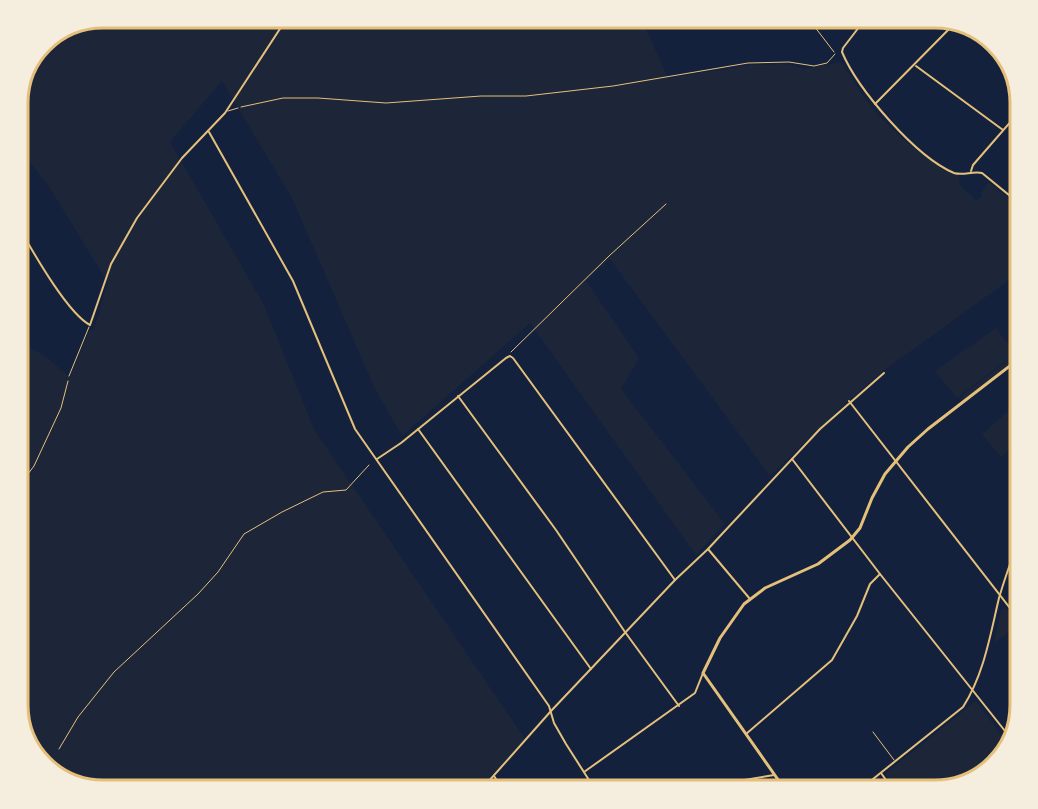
<svg xmlns="http://www.w3.org/2000/svg" width="1038" height="809" font-family="'Titillium Web',sans-serif">
<rect width="100%" height="100%" fill="#14213d"/>
<g fill="#1d2539">
<path d="M104 18H641L668 78 748 65 788 64 805 69 841 62C851 77 861 94 873 109 888 127 936 170 958 175L960 180 959 184 976 200 982 196 981 193 989 182 1020 208V272L882 372 848 401 770 476 610 259 586 281 639 358 621 389 725 524 696 555 530 323 402 436 375 389 292 198 222 81 170 142 263 303 315 431 525 739 477 791H103L47 770 18 711V320L30 347 47 358 70 377 89 331 93 330 100 312 99 310 108 283 48 185 18 148V98L47 39Z"/>
<polygon points="996,328 1015,354 957,398 935,371"/>
<polygon points="1020,351 1020,358 961,404 961,399 964,394"/>
<polygon points="1020,401 1020,440 1001,457 982,434"/>
<polygon points="1003,609 1008,610 1019,624 994,643 1000,612"/>
<polygon points="976,701 1005,740 959,785 934,791 897,791 885,774"/>
</g>
<polygon fill="#c6a872" points="1020,329 1020,345 1019,347 1011,339"/>
<g fill="none" stroke-linecap="round" stroke-linejoin="round">
<g stroke="#e5c07b" stroke-width="1">
<polyline points="808,18 834,52"/>
<polyline points="241,107 283,98 318,98 386,103 481,96 526,96 613,86 748,63 789,62 814,66 827,63 835,54"/>
<polyline points="511,352 609,256 666,204"/>
<polyline points="18,487 34,466 61,408 68,381"/>
<polyline points="59,749 78,717 114,672 198,594 218,572 244,534 282,512 323,492 346,490 369,465"/>
</g>
<g stroke="#e5c07b" stroke-width="1">
<polyline points="228,111 238,108"/>
<polyline points="69,376 89,327"/>
<polyline points="873,732 894,760"/>
</g>
<g stroke="#e5c07b" stroke-width="2">
<path d="M866 18 843 48 842 52C858 90 916 157 954 173 963 176 972 171 982 173L1020 204"/>
<polyline points="916,66 1003,130"/>
<polyline points="875,104 953,25"/>
<polyline points="209,132 293,281 355,429 549,706 554,723 566,744 596,791"/>
<polyline points="971,171 973,165 1020,111"/>
<path d="M18 226C32 250 67 313 90 325L111 264 137 218 182 158 225 113 287 18"/>
<polyline points="458,396 556,530 625,632 679,706"/>
<polyline points="849,401 1020,621"/>
<polyline points="418,429 591,669"/>
<polyline points="377,459 401,443 506,358 510,356 513,358 675,580"/>
<polyline points="792,459 880,574 1009,736"/>
<polyline points="708,549 750,599"/>
<polyline points="746,734 832,660 857,616 870,584 880,574"/>
<polyline points="584,772 695,693 703,673"/>
<polyline points="881,773 894,791"/>
<polyline points="494,776 504,791"/>
<polyline points="966,784 1005,745"/>
<polyline points="480,791 551,711 675,580 708,549 820,429 884,373"/>
<polyline points="701,791 726,783 774,775"/>
<path d="M858 791 963 707C984 674 990 636 999 598 1005 577 1013 556 1020 536"/>
</g>
<polyline stroke="#e5c07b" stroke-width="3" points="786,791 703,673 720,638 744,604 765,588 818,564 850,540 860,528 872,498 885,474 908,447 928,429 1020,358"/>
</g>
<path d="M0 0H1038V809H0ZM103 28H935A75 75 0 0 1 1010 103V705A75 75 0 0 1 935 780H103A75 75 0 0 1 28 705V103A75 75 0 0 1 103 28Z" fill="#f5edde" fill-rule="evenodd"/>
<path fill="none" stroke="#e5c07b" stroke-width="3" d="M103 28H935A75 75 0 0 1 1010 103V705A75 75 0 0 1 935 780H103A75 75 0 0 1 28 705V103A75 75 0 0 1 103 28Z"/>
</svg>
